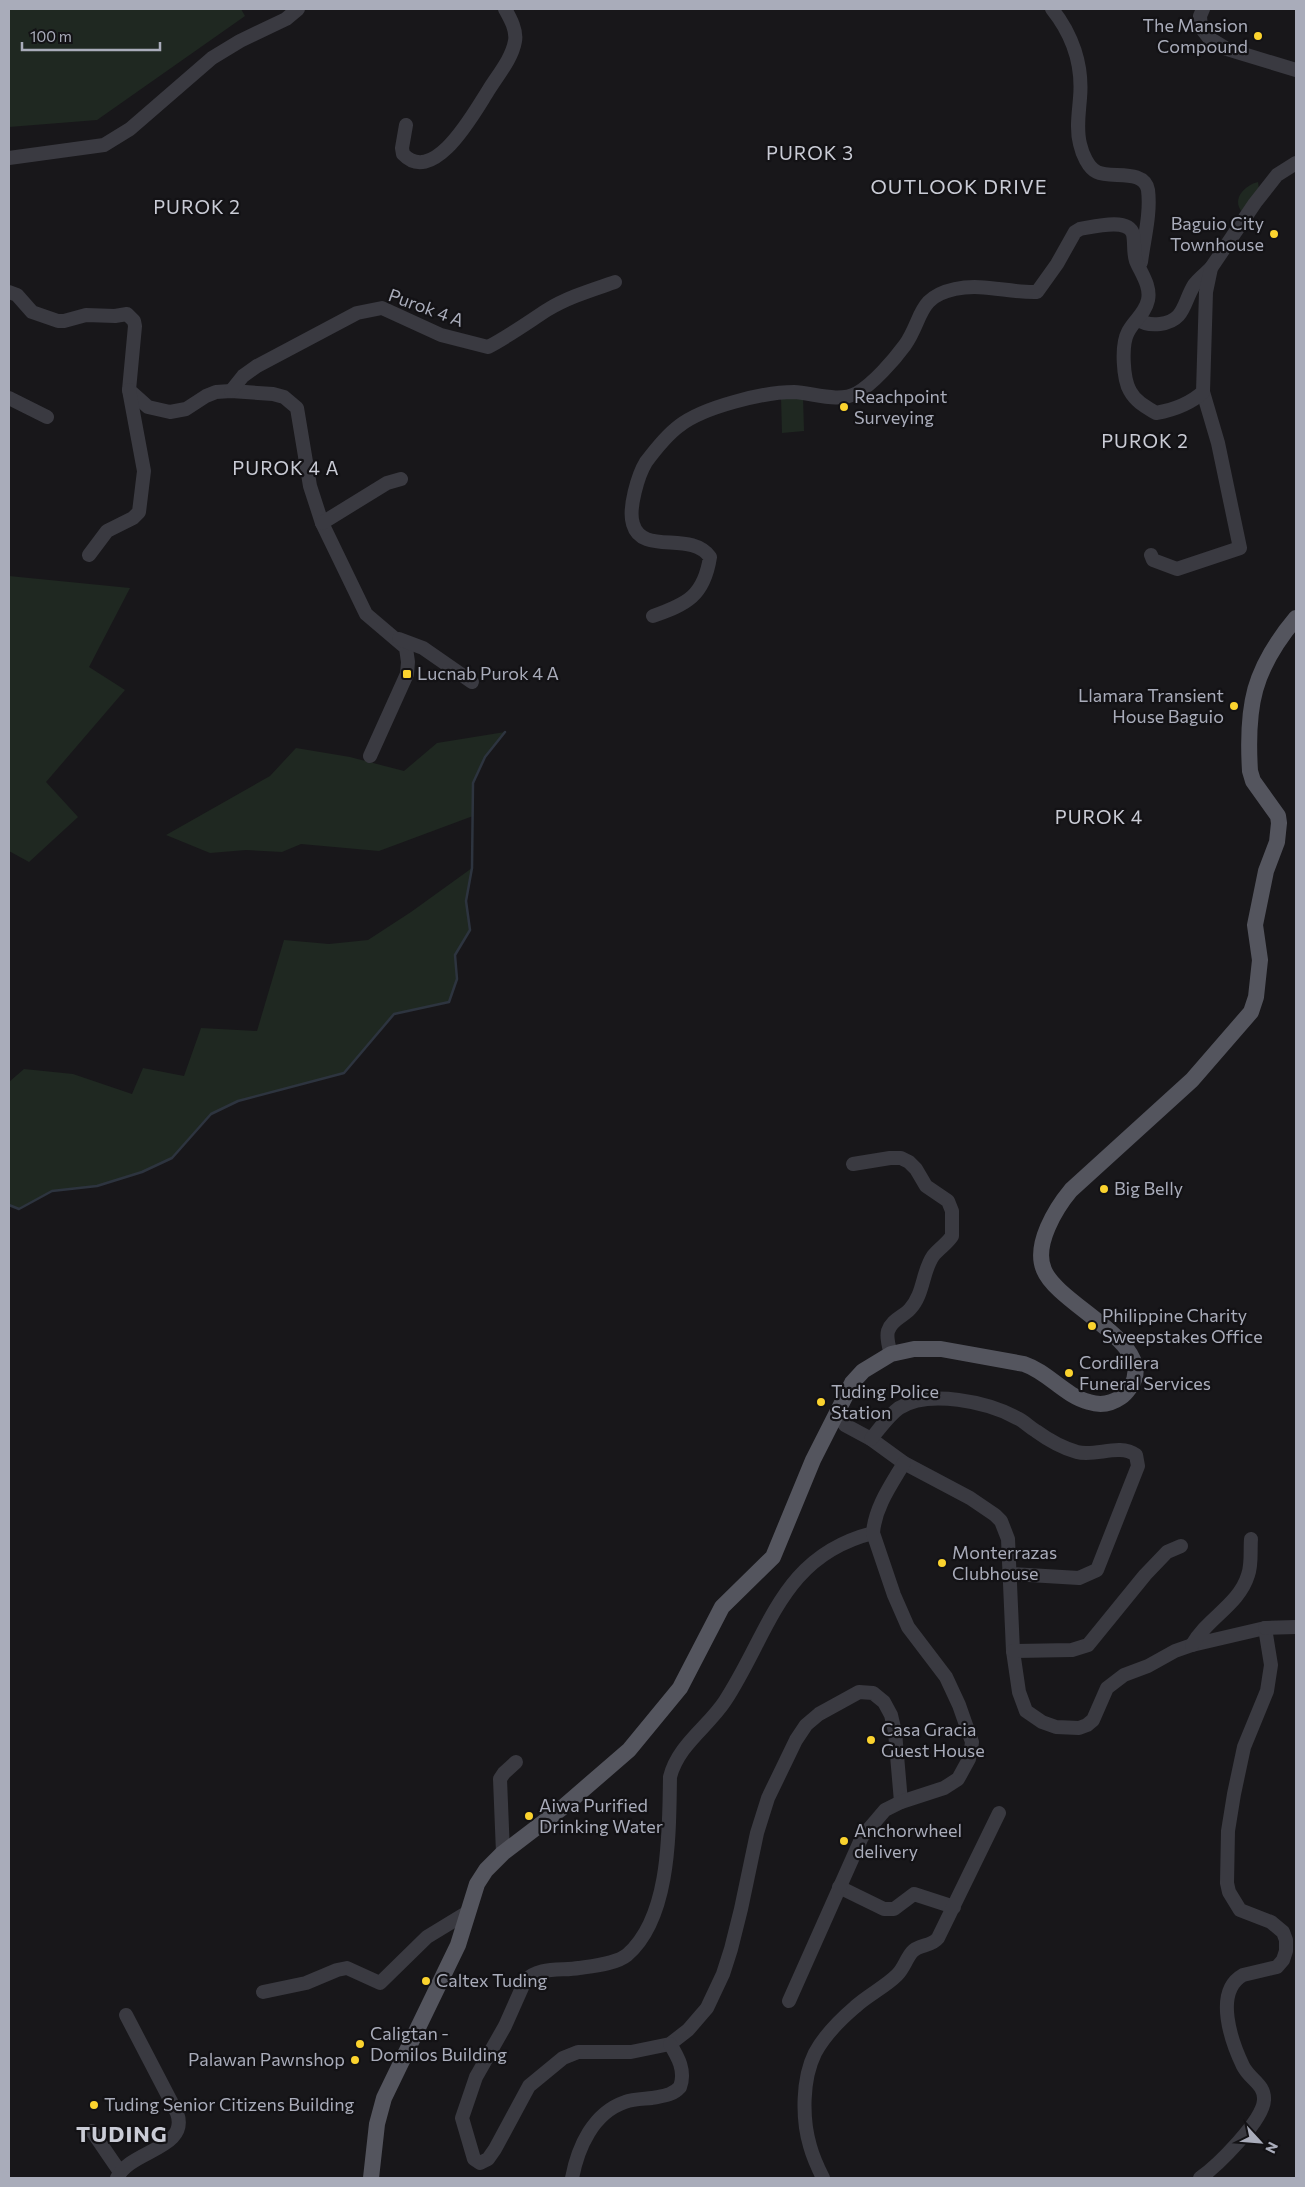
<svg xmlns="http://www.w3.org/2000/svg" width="1305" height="2187" font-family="Commissioner,sans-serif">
<rect width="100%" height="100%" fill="#18171a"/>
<g fill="#1f2821">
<polygon points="9,9 241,9 245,16 97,120 9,127"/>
<path d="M1258 182 1259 189 1242 212C1231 199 1245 185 1258 182Z"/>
<polygon points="803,396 804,431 782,433 781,397"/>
<polygon points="9,576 130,588 89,667 125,690 46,782 78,817 29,862 9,851"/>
<polygon points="505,732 485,757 474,783 473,816 379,851 301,844 282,852 246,850 210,853 166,835 270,776 296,748 350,757 404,771 437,743"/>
<polygon points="472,868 466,901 470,930 455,955 457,979 449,1002 394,1014 344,1073 238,1101 212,1114 172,1158 142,1172 97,1186 52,1191 19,1209 9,1205 9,1082 24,1069 73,1074 132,1094 143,1068 184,1076 201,1028 257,1031 284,940 329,944 368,940 411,912"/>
</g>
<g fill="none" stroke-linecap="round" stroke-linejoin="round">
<polyline stroke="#2d343f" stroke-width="2.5" points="9,1205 19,1209 52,1191 97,1186 142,1172 172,1158 211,1114 238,1101 344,1073 394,1014 449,1002 457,979 455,955 470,930 466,901 472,868 473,783 485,757 505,732"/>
<g stroke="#3a3a41" stroke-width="14">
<path d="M1052 9C1072 34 1083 65 1080 98 1079 112 1076 129 1080 144 1082 153 1088 168 1097 172 1111 179 1144 168 1148 190 1151 213 1144 239 1141 262"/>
<polyline points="1203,9 1200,16 1201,28 1209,38 1227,49 1296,70"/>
<path d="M406 125 402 148 403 154C434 187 475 111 488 91 497 76 512 59 515 41 517 30 510 18 505 9"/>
<polyline points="9,158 104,145 130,129 212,58 240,41 286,19 298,9"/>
<polyline points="9,292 17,295 32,312 58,321 64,321 86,315 115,316 127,314 134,321 135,326 129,390 148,407 170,412 186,409 206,396 216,392 231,391 273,394 284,397 297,408 310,486 322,523 366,614 406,648 408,662 407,674 370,756"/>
<path d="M1138 319C1144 324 1152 325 1160 324 1185 321 1183 303 1194 285 1198 279 1205 274 1211 268"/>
<path d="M231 391 243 376 257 366 357 313 382 308 441 335 488 347C509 336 527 323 547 310 568 297 592 290 615 282"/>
<polyline points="9,398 47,417"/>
<polyline points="322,523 387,483 401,479"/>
<polyline points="89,555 107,531 133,518 139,512 144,471 129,390"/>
<polyline points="1151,555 1153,560 1177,569 1240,548 1218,443 1203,392"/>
<path d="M653 616C687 604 704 596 710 557 691 530 642 556 633 524 628 509 638 475 646 462 655 450 667 435 679 426 703 407 764 392 794 392 813 393 839 403 857 393 873 384 894 360 905 345 923 319 917 297 955 289 983 283 1009 293 1037 292L1057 264 1075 232 1080 229C1093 227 1128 217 1133 234 1135 243 1133 252 1136 261 1141 273 1151 286 1148 300 1145 314 1134 320 1128 332 1121 345 1123 379 1130 391 1136 402 1146 407 1156 413 1173 410 1190 404 1203 392L1206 292 1211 268 1255 203 1277 175 1296 163"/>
<polyline points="399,639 423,648 472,682"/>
<path d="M853 1164 890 1158H901L909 1162 916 1169 926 1186 948 1201 952 1211V1236C947 1244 939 1248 933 1256 922 1272 924 1294 910 1309 903 1317 892 1319 888 1331 886 1338 889 1347 891 1354"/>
<path d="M836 1412 845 1425 871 1439 904 1463 970 1498 995 1515 1001 1521 1008 1539 1013 1651 1019 1692 1026 1711 1042 1722 1056 1727 1079 1728 1087 1725 1093 1720 1107 1688 1124 1675 1148 1666 1175 1651 1192 1645 1265 1628 1271 1665 1267 1691 1244 1747 1234 1794 1228 1831 1227 1883 1229 1892 1240 1910 1271 1922 1283 1932 1286 1940V1951L1283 1960 1277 1967 1243 1975C1213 1992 1232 2043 1243 2066 1250 2080 1265 2084 1264 2100 1263 2121 1217 2166 1200 2178"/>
<path d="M871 1439C880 1428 888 1416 899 1408 929 1389 988 1402 1017 1418 1024 1421 1029 1427 1036 1431 1047 1439 1063 1448 1077 1452 1096 1457 1119 1443 1136 1455L1138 1466 1097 1570 1079 1578 1010 1574"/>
<path d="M873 1533C781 1556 770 1632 725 1701 708 1727 678 1745 670 1777 669 1830 671 1917 627 1955 616 1964 593 1966 579 1968 562 1971 538 1966 525 1981L505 2026 476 2077 462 2118 474 2159 480 2163 488 2159 495 2149 529 2086 563 2058 578 2052H631L670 2044 688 2030 707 2008 723 1974 731 1949 741 1909 757 1833 768 1798 796 1740 806 1725 819 1714 859 1692 873 1693 884 1702 891 1715 895 1732 901 1802"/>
<polyline points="1265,1628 1296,1627"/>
<path d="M1192 1645C1207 1618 1239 1605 1248 1575 1252 1564 1250 1551 1251 1539"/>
<polyline points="1013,1651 1072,1650 1088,1645 1145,1575 1167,1552 1181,1546"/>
<polyline points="503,1853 500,1779 504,1773 516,1762"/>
<polyline points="839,1887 884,1909 894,1909 914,1894 954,1907"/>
<polyline points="263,1992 306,1983 337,1970 347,1968 380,1983 427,1937 468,1912"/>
<path d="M789 2001 862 1837 885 1810 901 1802 944 1788 958 1779 969 1759 971 1749 972 1742 959 1705 946 1677 908 1627 894 1595 873 1533C875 1507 891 1485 904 1463"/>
<polyline points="92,2131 120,2172"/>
<path d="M117 2178C130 2150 190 2149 177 2113L126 2015"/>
<path d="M572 2178C578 2147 593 2113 625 2102 633 2099 643 2099 652 2098 662 2096 672 2096 680 2087 686 2071 678 2057 670 2044"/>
<path d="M823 2178C818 2168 813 2157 810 2146 802 2119 802 2079 815 2053 824 2036 841 2019 855 2007 868 1995 885 1987 897 1975 904 1968 906 1959 912 1952 919 1944 931 1947 938 1938L999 1813"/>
</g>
<path stroke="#54555e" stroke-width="16" d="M371 2178 377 2124 384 2098 458 1945 477 1884 486 1870 503 1853 562 1808 629 1750 680 1688 722 1607 773 1557 813 1460 852 1383 863 1371 891 1354 914 1349H941L1024 1364C1048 1372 1065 1396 1089 1402 1101 1406 1111 1404 1121 1397 1126 1394 1128 1390 1131 1386 1158 1344 1058 1305 1044 1270 1033 1245 1056 1208 1071 1190L1192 1080 1251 1012 1256 997 1260 960 1255 925 1266 871 1277 842 1279 823 1278 816 1253 781 1250 771C1246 706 1253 669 1296 618"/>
</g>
<g fill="#fbd32e" stroke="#131215" stroke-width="2">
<circle cx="1258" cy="36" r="5"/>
<circle cx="1274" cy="234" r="5"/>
<circle cx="844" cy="407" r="5"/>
<rect x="402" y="669" width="10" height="10" rx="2.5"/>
<circle cx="1234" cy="706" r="5"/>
<circle cx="1104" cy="1189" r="5"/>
<circle cx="1092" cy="1326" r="5"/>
<circle cx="1069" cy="1373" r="5"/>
<circle cx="821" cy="1402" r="5"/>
<circle cx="942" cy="1563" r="5"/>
<circle cx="871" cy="1740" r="5"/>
<circle cx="529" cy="1816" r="5"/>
<circle cx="844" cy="1841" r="5"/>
<circle cx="426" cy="1981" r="5"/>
<circle cx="360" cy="2044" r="5"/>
<circle cx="355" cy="2060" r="5"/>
<circle cx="94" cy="2105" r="5"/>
</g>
<g text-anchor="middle" stroke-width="4.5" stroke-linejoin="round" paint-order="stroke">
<g font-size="18" fill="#a9acba" stroke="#131215" text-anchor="start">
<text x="1248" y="32" text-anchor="end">The Mansion<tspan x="1248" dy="21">Compound</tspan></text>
<text x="1264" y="230" text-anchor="end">Baguio City<tspan x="1264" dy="21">Townhouse</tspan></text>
<text x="854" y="403">Reachpoint<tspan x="854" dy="21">Surveying</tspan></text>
<text x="417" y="680">Lucnab Purok 4 A</text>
<text x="1224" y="702" text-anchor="end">Llamara Transient<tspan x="1224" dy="21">House Baguio</tspan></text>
<text x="1114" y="1195">Big Belly</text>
<text x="1102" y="1322">Philippine Charity<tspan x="1102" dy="21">Sweepstakes Office</tspan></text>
<text x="1079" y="1369">Cordillera<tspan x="1079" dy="21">Funeral Services</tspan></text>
<text x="831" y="1398">Tuding Police<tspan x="831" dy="21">Station</tspan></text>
<text x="952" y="1559">Monterrazas<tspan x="952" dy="21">Clubhouse</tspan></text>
<text x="881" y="1736">Casa Gracia<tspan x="881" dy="21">Guest House</tspan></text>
<text x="539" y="1812">Aiwa Purified<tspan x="539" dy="21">Drinking Water</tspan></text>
<text x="854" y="1837">Anchorwheel<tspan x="854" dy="21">delivery</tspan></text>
<text x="436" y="1987">Caltex Tuding</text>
<text x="370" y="2040">Caligtan -<tspan x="370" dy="21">Domilos Building</tspan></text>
<text x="345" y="2066" text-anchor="end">Palawan Pawnshop</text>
<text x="104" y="2111">Tuding Senior Citizens Building</text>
</g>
<g font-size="18" fill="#a9acba" stroke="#131215">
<text transform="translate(426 308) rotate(20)" y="6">Purok 4 A</text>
</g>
<g font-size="19" letter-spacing="1" fill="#caccd6" stroke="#131215">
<text x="810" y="160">PUROK 3</text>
<text x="197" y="214">PUROK 2</text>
<text x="1145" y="448">PUROK 2</text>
<text x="286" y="475">PUROK 4 A</text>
<text x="1099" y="824">PUROK 4</text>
</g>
<g font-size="20" letter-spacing="1" fill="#caccd6" stroke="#131215">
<text x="959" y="194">OUTLOOK DRIVE</text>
</g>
<g font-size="22" font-weight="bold" letter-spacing="1" fill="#caccd6" stroke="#131215">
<text x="122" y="2142">TUDING</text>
</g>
</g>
<rect width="1305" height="2187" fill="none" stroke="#a9acba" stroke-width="20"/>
<g transform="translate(1260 2142) rotate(116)" stroke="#131215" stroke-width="4" paint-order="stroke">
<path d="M0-4L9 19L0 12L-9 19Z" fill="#a9acba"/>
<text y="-8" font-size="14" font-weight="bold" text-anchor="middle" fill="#a9acba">N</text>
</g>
<path d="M22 42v8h138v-8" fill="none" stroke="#a9acba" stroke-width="2.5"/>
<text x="30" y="42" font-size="15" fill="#a9acba" stroke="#131215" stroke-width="4" paint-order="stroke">100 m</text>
</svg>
